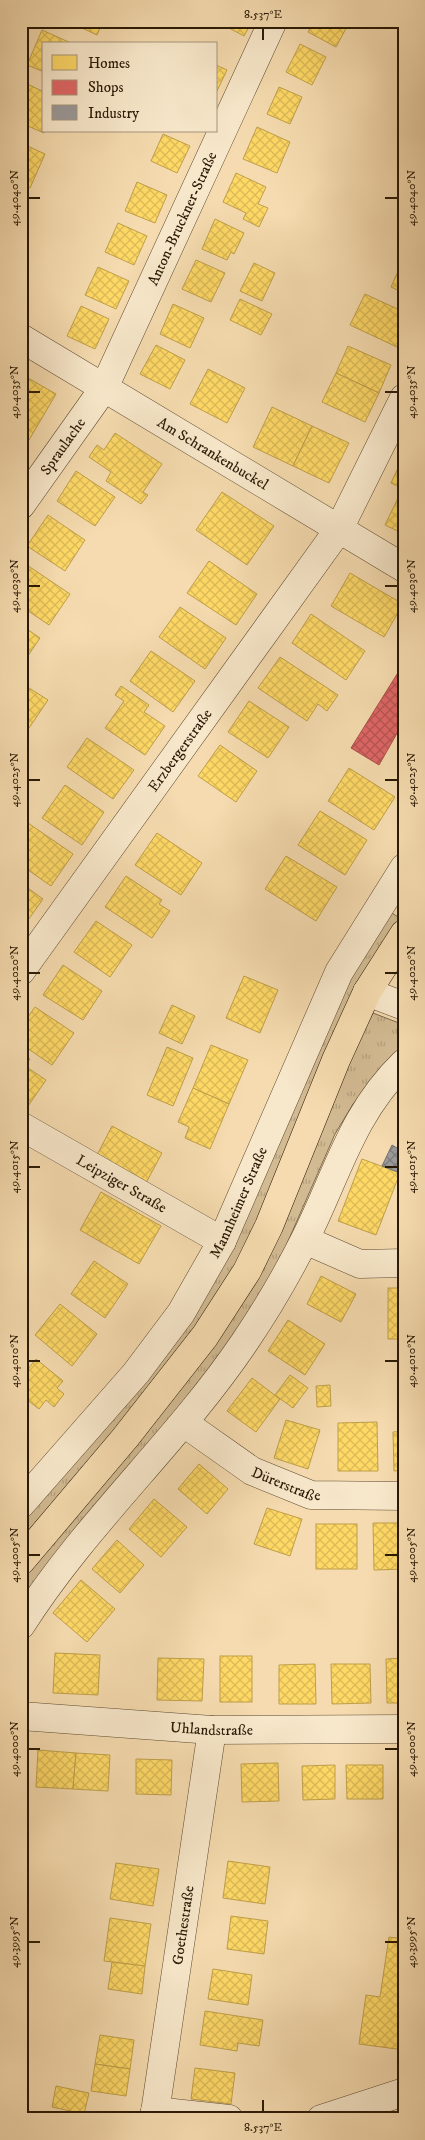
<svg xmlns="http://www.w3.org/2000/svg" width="425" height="2140" font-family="'IM FELL DW Pica',serif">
<defs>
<pattern id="grass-tufts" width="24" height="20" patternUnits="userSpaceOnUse" patternTransform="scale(1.25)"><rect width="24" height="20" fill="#d2ba92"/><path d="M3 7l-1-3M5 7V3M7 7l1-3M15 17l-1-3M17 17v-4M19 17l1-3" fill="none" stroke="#b49f7c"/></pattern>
<pattern id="homes-cross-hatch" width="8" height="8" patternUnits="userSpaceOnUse" patternTransform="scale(1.25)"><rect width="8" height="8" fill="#ffd966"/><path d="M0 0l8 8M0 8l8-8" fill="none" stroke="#dbba57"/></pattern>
<pattern id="shops-cross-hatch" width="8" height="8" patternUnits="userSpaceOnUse" patternTransform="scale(1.25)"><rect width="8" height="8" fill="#e06666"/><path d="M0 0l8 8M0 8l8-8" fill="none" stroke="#b65352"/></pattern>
<pattern id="industry-cross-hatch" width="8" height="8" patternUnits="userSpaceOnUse" patternTransform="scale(1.25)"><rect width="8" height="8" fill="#999"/><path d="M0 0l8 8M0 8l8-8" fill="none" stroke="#7d7c7b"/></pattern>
</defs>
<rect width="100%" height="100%" fill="#f5dbaf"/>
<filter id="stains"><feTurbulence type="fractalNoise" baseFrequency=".004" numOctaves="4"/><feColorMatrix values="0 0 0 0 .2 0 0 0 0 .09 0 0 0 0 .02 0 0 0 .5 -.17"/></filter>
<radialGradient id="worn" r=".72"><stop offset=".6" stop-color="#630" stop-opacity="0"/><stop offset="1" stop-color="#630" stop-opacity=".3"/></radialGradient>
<g fill="url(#grass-tufts)" stroke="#7e6a4c">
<path d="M386 909 401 919C388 941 371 963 360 986 314 1083 281 1188 227 1281 171 1376 92 1458 21 1541V1518L134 1387 342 981Z"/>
<polygon points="373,1013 399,1023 404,1030 401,1049 353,1104 335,1134 271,1280 244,1325 21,1607 21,1580 166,1407"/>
</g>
<g fill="url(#homes-cross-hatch)" stroke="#bf9f49">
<polygon points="67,21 103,21 97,35"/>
<polygon points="216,21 252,21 244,36"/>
<polygon points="314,21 350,21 336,47 308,32"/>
<polygon points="42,30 73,44 44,44 44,72 27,65"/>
<polygon points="300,44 326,57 312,85 286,72"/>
<polygon points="216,65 227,70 216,93"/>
<polygon points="21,81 44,92 44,133 21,123"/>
<polygon points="279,87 302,97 290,124 267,114"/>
<polygon points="257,127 290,142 277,173 243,159"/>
<polygon points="163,134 190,146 177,173 151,161"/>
<polygon points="21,143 45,154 30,188 21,184"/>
<polygon points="236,173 266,187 258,204 268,208 259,227 243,219 246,213 223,202"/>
<polygon points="137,182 167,195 155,223 125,211"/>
<polygon points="215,219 244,233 234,254 231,252 227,260 202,249"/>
<polygon points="118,223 147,236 134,265 105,252"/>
<polygon points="196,260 225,273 211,302 182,289"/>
<polygon points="403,260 404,260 404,293 391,287"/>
<polygon points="254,263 275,273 262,301 240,291"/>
<polygon points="98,267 129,281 116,309 85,295"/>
<polygon points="365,294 404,312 404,333 397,347 350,325"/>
<polygon points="240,299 272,314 261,335 230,320"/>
<polygon points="173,304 204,318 190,348 160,334"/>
<polygon points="81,306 109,319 95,349 67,336"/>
<polygon points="156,345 185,360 170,389 140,374"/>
<polygon points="348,346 391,365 379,393 336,373"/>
<polygon points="208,369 245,388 227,423 190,404"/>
<polygon points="336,373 379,393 365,422 322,402"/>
<polygon points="21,374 56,394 29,440 21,435"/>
<polygon points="272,407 312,426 293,466 253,447"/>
<polygon points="312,426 349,443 329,483 293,466"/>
<polygon points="115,433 162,464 143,492 148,495 141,504 106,481 111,472 89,457 97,445 104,450"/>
<polygon points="404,455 404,489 391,483"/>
<polygon points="76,471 115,497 95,526 57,501"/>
<polygon points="222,492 274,526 247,565 196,530"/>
<polygon points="399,496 404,499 404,534 385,525"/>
<polygon points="48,515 85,540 65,571 27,546"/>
<polygon points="21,561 70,594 49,625 21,606"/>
<polygon points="209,561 257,594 236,625 187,593"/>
<polygon points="350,573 403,604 384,637 331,606"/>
<polygon points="180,607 226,638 205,669 159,637"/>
<polygon points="311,614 365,651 346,680 292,643"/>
<polygon points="21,625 40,638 21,666"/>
<polygon points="151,651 195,681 173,712 130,681"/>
<polygon points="280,657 338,695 327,711 318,704 307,721 258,688"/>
<polygon points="26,686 48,700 27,731 21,728 21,693"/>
<polygon points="121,686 149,705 144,712 165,726 145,755 105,728 124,701 115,695"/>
<polygon points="249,701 289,727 268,758 228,732"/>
<polygon points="87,738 134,770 113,799 67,767"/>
<polygon points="220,745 257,771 236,802 198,776"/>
<polygon points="349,768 395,797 374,830 328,801"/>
<polygon points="65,785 104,812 82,845 42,818"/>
<polygon points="320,811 367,840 345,875 298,845"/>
<polygon points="28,823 73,854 51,886 21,865 21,833"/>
<polygon points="157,833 202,863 181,895 135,865"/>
<polygon points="286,856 337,887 316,921 265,889"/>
<polygon points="126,876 162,900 159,904 170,911 152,938 105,907"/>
<polygon points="21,883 43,899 21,930"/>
<polygon points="96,921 132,945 110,977 74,952"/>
<polygon points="63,965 102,991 83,1020 43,995"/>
<polygon points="244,976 278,990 260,1033 226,1018"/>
<polygon points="172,1005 195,1016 182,1044 159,1033"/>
<polygon points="35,1007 74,1033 52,1065 21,1044 21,1027"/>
<polygon points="211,1045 248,1060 229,1104 193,1088"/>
<polygon points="167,1047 193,1058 173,1106 147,1095"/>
<polygon points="21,1054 30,1059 25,1066 46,1080 26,1109 21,1106"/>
<polygon points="193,1088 229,1104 210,1149 185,1138 189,1127 178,1122"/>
<polygon points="112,1126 162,1153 146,1183 96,1157"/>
<polygon points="21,1147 27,1150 21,1160"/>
<polygon points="362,1159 400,1173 376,1235 338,1221"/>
<polygon points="101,1192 161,1226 139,1264 80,1230"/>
<polygon points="94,1261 128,1284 105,1318 71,1294"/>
<polygon points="321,1276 356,1294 341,1322 307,1304"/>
<rect x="388" y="1288" width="16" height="51"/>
<polygon points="60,1304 97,1334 72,1366 35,1335"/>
<polygon points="288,1320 325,1344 305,1375 268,1351"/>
<polygon points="36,1359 63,1381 57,1388 64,1394 54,1407 46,1400 39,1409 21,1395 21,1378"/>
<polygon points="290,1375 308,1388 293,1408 275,1395"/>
<polygon points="252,1378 280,1399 256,1432 227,1411"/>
<polygon points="330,1385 331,1406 317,1407 316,1386"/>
<polygon points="21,1417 29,1423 21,1432"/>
<polygon points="286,1420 320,1430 308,1469 274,1458"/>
<polygon points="377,1422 378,1471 338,1471 338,1423"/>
<polygon points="404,1431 404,1470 394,1471 393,1432"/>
<polygon points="199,1464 228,1489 207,1514 178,1489"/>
<polygon points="154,1499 187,1527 161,1557 129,1529"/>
<polygon points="267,1508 302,1519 290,1556 254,1544"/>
<polygon points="373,1523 404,1523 404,1569 374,1570"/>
<rect x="316" y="1524" width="41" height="45"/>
<polygon points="117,1540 144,1565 120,1593 92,1569"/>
<polygon points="81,1580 115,1609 87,1642 53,1613"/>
<polygon points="55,1653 100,1655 98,1695 53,1693"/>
<rect x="220" y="1656" width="32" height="46"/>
<polygon points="158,1658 204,1659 202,1701 157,1700"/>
<polygon points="404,1658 404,1703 387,1703 386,1659"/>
<polygon points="315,1664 316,1704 279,1704 279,1665"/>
<polygon points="331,1664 370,1664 371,1703 332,1704"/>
<polygon points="38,1750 76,1753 73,1789 36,1787"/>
<polygon points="76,1753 110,1755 108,1791 73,1789"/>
<polygon points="136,1759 172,1760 171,1795 136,1794"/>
<polygon points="278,1763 279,1801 242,1802 241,1764"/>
<polygon points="335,1765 335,1799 303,1800 302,1766"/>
<polygon points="346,1765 383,1765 383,1799 347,1799"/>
<polygon points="228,1861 270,1867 265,1904 223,1898"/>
<polygon points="116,1863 159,1869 153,1906 110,1899"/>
<polygon points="231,1916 268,1921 264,1954 227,1949"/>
<polygon points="110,1918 151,1924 145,1966 104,1961"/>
<polygon points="389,1937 404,1939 404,2050 359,2044 366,1995 380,1997"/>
<polygon points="112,1962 145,1966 142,1994 108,1989"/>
<polygon points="213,1969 252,1975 248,2005 208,1999"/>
<polygon points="205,2011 263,2020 259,2046 238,2043 237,2051 200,2045"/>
<polygon points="100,2035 134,2040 130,2069 95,2064"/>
<polygon points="95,2064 130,2069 126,2096 91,2091"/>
<polygon points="195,2068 235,2073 231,2104 191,2099"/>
<polygon points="56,2086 89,2093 84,2114 52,2107"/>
</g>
<polygon fill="url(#shops-cross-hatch)" stroke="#a94f49" points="404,663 404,721 379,765 351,748"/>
<polygon fill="url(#industry-cross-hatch)" stroke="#78736d" points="392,1145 404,1152 404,1178 399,1176 400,1173 382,1166"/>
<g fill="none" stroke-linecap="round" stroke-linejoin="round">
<defs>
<g id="minor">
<path id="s1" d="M21 338 404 568"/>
<path id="s2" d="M21 505 104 388 273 21"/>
<path id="s3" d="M21 971 339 529 404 398"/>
<polyline points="367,992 404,1006"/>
<path id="s4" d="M21 1126 222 1241"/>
<polyline points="305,1240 360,1264 404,1263"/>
<path id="s5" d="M184 1423 252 1471 311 1495 404 1496"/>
<path id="s6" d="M21 1504 136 1373 181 1313 222 1241 339 972 404 868"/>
<path d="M21 1625C85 1524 177 1442 244 1343 265 1312 288 1273 305 1239 337 1176 351 1114 404 1063"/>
<path id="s7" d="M21 1716 212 1730 404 1729"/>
<polyline points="155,2111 229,2119"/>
<path id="s8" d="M154 2119 212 1730"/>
<polyline points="321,2119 404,2092"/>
</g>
<polyline id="major" points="21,1561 125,1438 205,1336 247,1271 269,1226 336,1060 367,992 404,934"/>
</defs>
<use href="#minor" stroke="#5d4a30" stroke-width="29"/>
<use href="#major" stroke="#2a1905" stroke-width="29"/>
<use href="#minor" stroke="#f8e8cb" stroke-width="28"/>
<use href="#major" stroke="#f5dbaf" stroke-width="28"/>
</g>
<path fill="none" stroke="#2a1905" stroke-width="2" d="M263 28V40M28 198H40M385 198H398M28 392H40M385 392H398M28 586H40M385 586H398M28 780H40M385 780H398M28 973H40M385 973H398M28 1167H40M385 1167H398M28 1361H40M385 1361H398M28 1555H40M385 1555H398M28 1749H40M385 1749H398M28 1942H40M385 1942H398M263 2100V2112"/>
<g text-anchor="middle" stroke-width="5" stroke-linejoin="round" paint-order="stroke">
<g font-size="15" fill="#2a1905" stroke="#f8e8cb">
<text dy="5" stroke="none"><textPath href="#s2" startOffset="330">Anton-Bruckner-Straße</textPath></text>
<text dy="5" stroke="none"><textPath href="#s2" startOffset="72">Spraulache</textPath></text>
<text dy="5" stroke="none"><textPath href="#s1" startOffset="224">Am Schrankenbuckel</textPath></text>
<text dy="5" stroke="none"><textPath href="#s3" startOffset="272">Erzbergerstraße</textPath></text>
<text dy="5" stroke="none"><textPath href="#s4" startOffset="116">Leipziger Straße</textPath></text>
<text dy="5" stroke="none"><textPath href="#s6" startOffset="374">Mannheimer Straße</textPath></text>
<text dy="5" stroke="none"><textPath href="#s5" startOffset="120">Dürerstraße</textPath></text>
<text dy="5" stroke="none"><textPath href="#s7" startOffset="191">Uhlandstraße</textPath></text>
<text dy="5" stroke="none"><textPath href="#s8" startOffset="196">Goethestraße</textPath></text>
</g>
</g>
<rect width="425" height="2140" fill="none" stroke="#f5dbaf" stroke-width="55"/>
<rect x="42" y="42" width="175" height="90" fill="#f8e8cb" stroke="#a6957c"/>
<rect x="52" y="55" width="25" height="15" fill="#ffd966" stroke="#a6957c"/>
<text x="88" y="68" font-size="15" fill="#2a1905">Homes</text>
<rect x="52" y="80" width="25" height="15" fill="#e06666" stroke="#a6957c"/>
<text x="88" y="92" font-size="15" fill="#2a1905">Shops</text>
<rect x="52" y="105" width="25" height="15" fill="#999999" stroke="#a6957c"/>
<text x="88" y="118" font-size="15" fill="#2a1905">Industry</text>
<rect x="28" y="28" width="370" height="2084" fill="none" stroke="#2a1905" stroke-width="2"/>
<g font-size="12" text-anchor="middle" fill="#2a1905">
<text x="263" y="18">8.537°E</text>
<text transform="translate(14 198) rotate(-90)" y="4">49.4040°N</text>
<text transform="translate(411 198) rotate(-90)" y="4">49.4040°N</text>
<text transform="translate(14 392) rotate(-90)" y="4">49.4035°N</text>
<text transform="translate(411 392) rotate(-90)" y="4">49.4035°N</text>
<text transform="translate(14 586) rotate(-90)" y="4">49.4030°N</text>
<text transform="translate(411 586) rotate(-90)" y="4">49.4030°N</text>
<text transform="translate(14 780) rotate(-90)" y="4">49.4025°N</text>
<text transform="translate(411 780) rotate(-90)" y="4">49.4025°N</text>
<text transform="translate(14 973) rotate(-90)" y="4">49.4020°N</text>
<text transform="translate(411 973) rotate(-90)" y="4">49.4020°N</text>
<text transform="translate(14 1167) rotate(-90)" y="4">49.4015°N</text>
<text transform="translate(411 1167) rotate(-90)" y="4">49.4015°N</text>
<text transform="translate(14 1361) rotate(-90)" y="4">49.4010°N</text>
<text transform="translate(411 1361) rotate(-90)" y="4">49.4010°N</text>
<text transform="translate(14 1555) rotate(-90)" y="4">49.4005°N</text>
<text transform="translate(411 1555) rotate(-90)" y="4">49.4005°N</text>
<text transform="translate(14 1749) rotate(-90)" y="4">49.4000°N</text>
<text transform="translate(411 1749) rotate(-90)" y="4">49.4000°N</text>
<text transform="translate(14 1942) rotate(-90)" y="4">49.3995°N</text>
<text transform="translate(411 1942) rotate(-90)" y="4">49.3995°N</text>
<text x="263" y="2131">8.537°E</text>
</g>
<rect width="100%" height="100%" filter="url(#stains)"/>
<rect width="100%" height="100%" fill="url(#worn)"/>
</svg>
